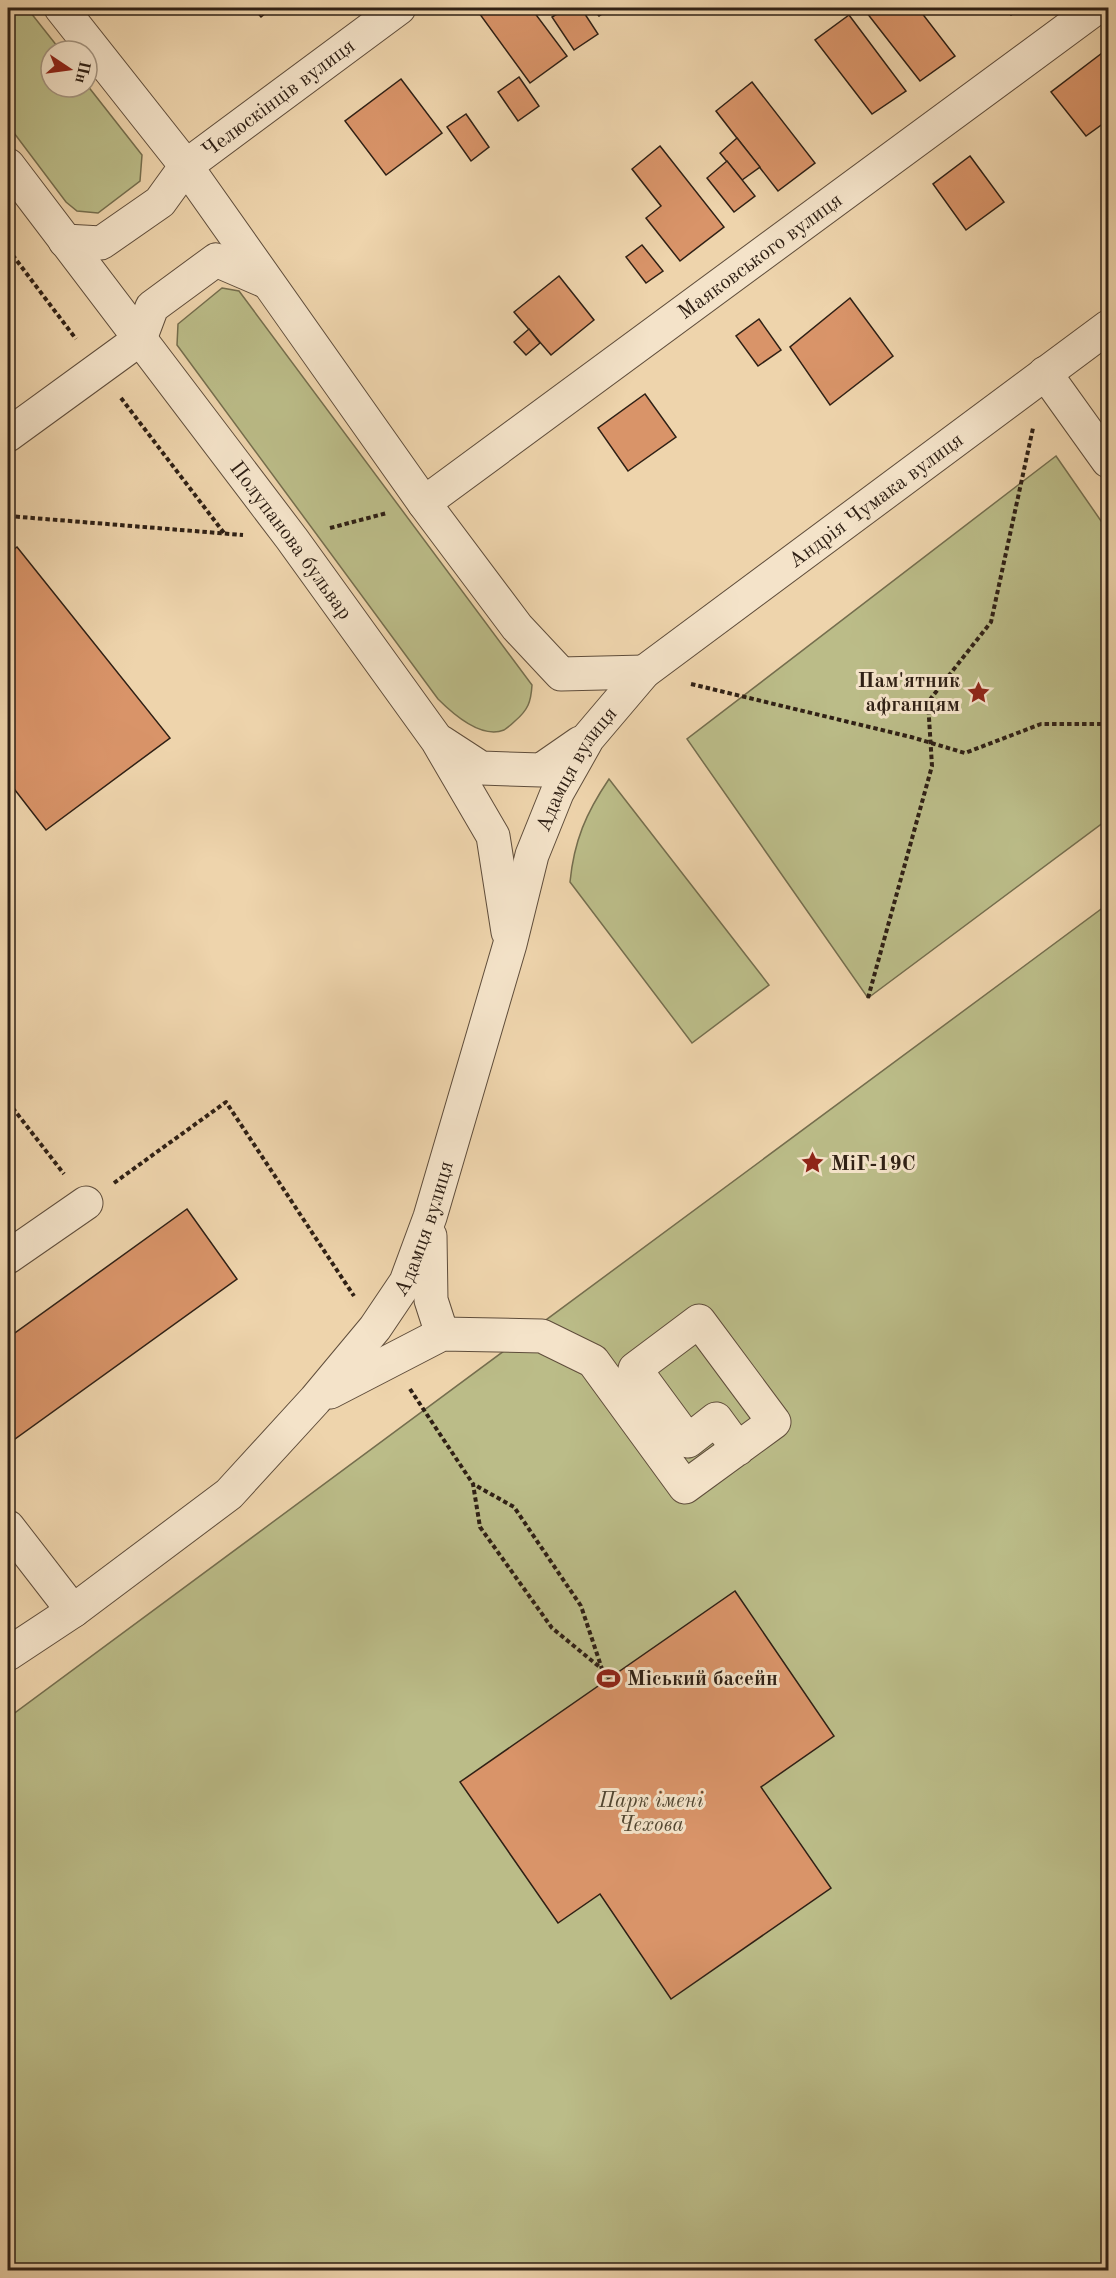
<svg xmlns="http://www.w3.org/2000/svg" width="1116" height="2278" font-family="'Old Standard TT',serif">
<rect width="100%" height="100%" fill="#eed4ac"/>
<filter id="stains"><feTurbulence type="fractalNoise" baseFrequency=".00333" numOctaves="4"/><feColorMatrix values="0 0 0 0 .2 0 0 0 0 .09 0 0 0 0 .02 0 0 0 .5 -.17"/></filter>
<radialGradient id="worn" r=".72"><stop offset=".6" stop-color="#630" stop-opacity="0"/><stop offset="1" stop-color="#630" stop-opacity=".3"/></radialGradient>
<g fill="#bbbc88" stroke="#756e4e" stroke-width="1.5">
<polygon points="8,8 27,8 61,51 51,51 51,87 87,87 87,85 142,155 140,181 98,213 77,211 66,202 8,125"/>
<path d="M222 288 239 291 532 685C531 702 528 710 515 721 512 724 507 728 504 730 481 739 453 714 438 699L177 345 178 324Z"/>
<polygon points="1056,456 1108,531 1108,819 868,998 687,739"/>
<path d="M609 779 769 985 692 1043 570 882C574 841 586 813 609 779Z"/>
<polygon points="1108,904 1108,2270 8,2270 8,1718"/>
</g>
<g fill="#d99469" stroke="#2f2015" stroke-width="1.5">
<polygon points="253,8 272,8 261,17"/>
<polygon points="486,8 531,8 567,56 530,83 479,13"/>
<polygon points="567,8 581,8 598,34 574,50 552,17"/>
<polygon points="592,8 611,8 599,16"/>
<polygon points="863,8 918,8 955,56 920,81"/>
<polygon points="1006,8 1022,8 1011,15"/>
<polygon points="849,15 906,91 872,114 815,40"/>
<polygon points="1106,50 1108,53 1108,120 1086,136 1051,92"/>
<polygon points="519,77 539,106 518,121 498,92"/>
<polygon points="401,79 442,133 386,175 345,121"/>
<polygon points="752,82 815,163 778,191 716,111"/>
<polygon points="466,114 489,147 471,161 447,127"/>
<polygon points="737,138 760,167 742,180 720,153"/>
<polygon points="660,146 724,227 680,261 646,218 661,206 632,169"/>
<polygon points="970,156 1004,202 966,230 933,184"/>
<polygon points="727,161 755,196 734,212 707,178"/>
<polygon points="642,245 663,271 646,283 626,257"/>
<polygon points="559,276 594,320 551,355 514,312"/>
<polygon points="850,298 893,356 830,405 790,347"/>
<polygon points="759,319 781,350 758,366 736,336"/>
<polygon points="529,329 540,343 526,355 514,342"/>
<polygon points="645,394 676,437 628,471 598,428"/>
<polygon points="17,547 170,738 46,830 8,781 8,554"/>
<polygon points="187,1209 237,1279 8,1444 8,1338"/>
<polygon points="735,1591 834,1736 761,1787 831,1888 671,1999 600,1894 558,1923 460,1782"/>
</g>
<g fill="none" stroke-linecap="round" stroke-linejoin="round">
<defs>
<g id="minor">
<polyline points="61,8 186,166 424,503 517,627 561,674 644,672"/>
<path id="s1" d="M8 165 292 539 437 740 493 836 508 932"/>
<path id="s2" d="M65 241 101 243 160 202 186 166 399 8"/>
<polyline points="1045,373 1108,461"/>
<polyline points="8,435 140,339 152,307 216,260 267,282"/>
<path id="s3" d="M424 503 1096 8"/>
<polyline points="441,742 481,768 541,770 580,743"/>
<polyline points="430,1236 431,1300 442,1334"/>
<polyline points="8,1257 86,1203"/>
<polyline points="330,1392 442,1334 542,1336 593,1361 685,1487 774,1422 699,1321 635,1369 688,1441 716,1419 738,1449"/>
<polyline points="8,1527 73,1611"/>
<path id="s4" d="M8 1654 73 1611 229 1494 315 1400 375 1328 406 1282 430 1217 510 944 532 855 557 793 588 738 644 672 1108 327"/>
</g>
</defs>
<use href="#minor" stroke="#5f4d3b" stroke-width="35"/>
<g stroke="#2f2015" stroke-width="4" stroke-dasharray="4.5 3" stroke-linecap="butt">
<polyline points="8,249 76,339"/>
<polyline points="121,398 224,533"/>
<polyline points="8,516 243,535"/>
<polyline points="330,528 387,513"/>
<polyline points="691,684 911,737 965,753 1041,724 1108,724"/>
<polyline points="868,998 932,766 928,702 991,622 1033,428"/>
<polyline points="8,1102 64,1174"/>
<polyline points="114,1183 226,1102 354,1296"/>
<polyline points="410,1389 473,1484 480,1527 552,1628 602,1669 581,1606 514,1507 473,1484"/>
<polyline points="602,1669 609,1678"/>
</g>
<use href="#minor" stroke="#f4e3c9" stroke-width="33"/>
</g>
<defs>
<symbol id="sight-bare" viewBox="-9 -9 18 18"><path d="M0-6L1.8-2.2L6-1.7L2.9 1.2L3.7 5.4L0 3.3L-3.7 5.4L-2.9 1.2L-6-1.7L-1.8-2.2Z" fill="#8f2418" stroke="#f4e3c9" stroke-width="2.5" paint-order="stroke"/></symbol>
<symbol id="stadium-bare" viewBox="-9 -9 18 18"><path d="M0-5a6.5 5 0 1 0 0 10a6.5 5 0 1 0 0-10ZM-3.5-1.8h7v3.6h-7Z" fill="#8f2418" stroke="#f4e3c9" stroke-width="2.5" paint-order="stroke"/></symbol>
</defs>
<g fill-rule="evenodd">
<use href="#sight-bare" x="962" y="676" width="33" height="33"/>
<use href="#sight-bare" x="796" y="1146" width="33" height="33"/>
<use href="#stadium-bare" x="592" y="1662" width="33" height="33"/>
</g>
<g text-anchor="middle" stroke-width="6" stroke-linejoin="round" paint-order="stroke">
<g font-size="21" fill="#2f2015" stroke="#f4e3c9">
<text dy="7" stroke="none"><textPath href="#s2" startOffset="267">Челюскінців вулиця</textPath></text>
<text dy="7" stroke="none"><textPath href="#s3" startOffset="417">Маяковського вулиця</textPath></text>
<text dy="7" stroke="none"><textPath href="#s4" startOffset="1500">Андрія Чумака вулиця</textPath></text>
<text dy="7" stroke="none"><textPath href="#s1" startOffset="470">Полупанова бульвар</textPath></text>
<text dy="7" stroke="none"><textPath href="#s4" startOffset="1092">Адамця вулиця</textPath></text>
<text dy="7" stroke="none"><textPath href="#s4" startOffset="606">Адамця вулиця</textPath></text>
</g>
<g font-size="21" font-weight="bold" fill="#2f2015" stroke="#f4e3c9" text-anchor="start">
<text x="960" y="687" text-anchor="end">Пам'ятник<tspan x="960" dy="24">афганцям</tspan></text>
<text x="831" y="1170">МіГ-19С</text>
<text x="627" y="1685">Міський басейн</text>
</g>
<g font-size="21" font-style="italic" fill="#524732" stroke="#f4e3c9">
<text x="651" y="1807">Парк імені<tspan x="651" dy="24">Чехова</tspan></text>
</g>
</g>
<rect width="1116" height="2278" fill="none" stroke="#eed4ac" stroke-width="30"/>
<rect x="9" y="9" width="1098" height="2260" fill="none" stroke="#2f2015" stroke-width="3"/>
<rect x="15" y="15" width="1086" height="2248" fill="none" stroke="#2f2015" stroke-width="1.5"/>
<g transform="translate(69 69) rotate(103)"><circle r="28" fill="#f4e3c9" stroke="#a59581" stroke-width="1.5"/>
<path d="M0-4.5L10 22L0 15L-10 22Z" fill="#8f2418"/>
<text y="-9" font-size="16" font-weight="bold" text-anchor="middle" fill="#2f2015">Пн</text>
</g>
<rect width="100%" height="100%" filter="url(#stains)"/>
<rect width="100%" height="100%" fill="url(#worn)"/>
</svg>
